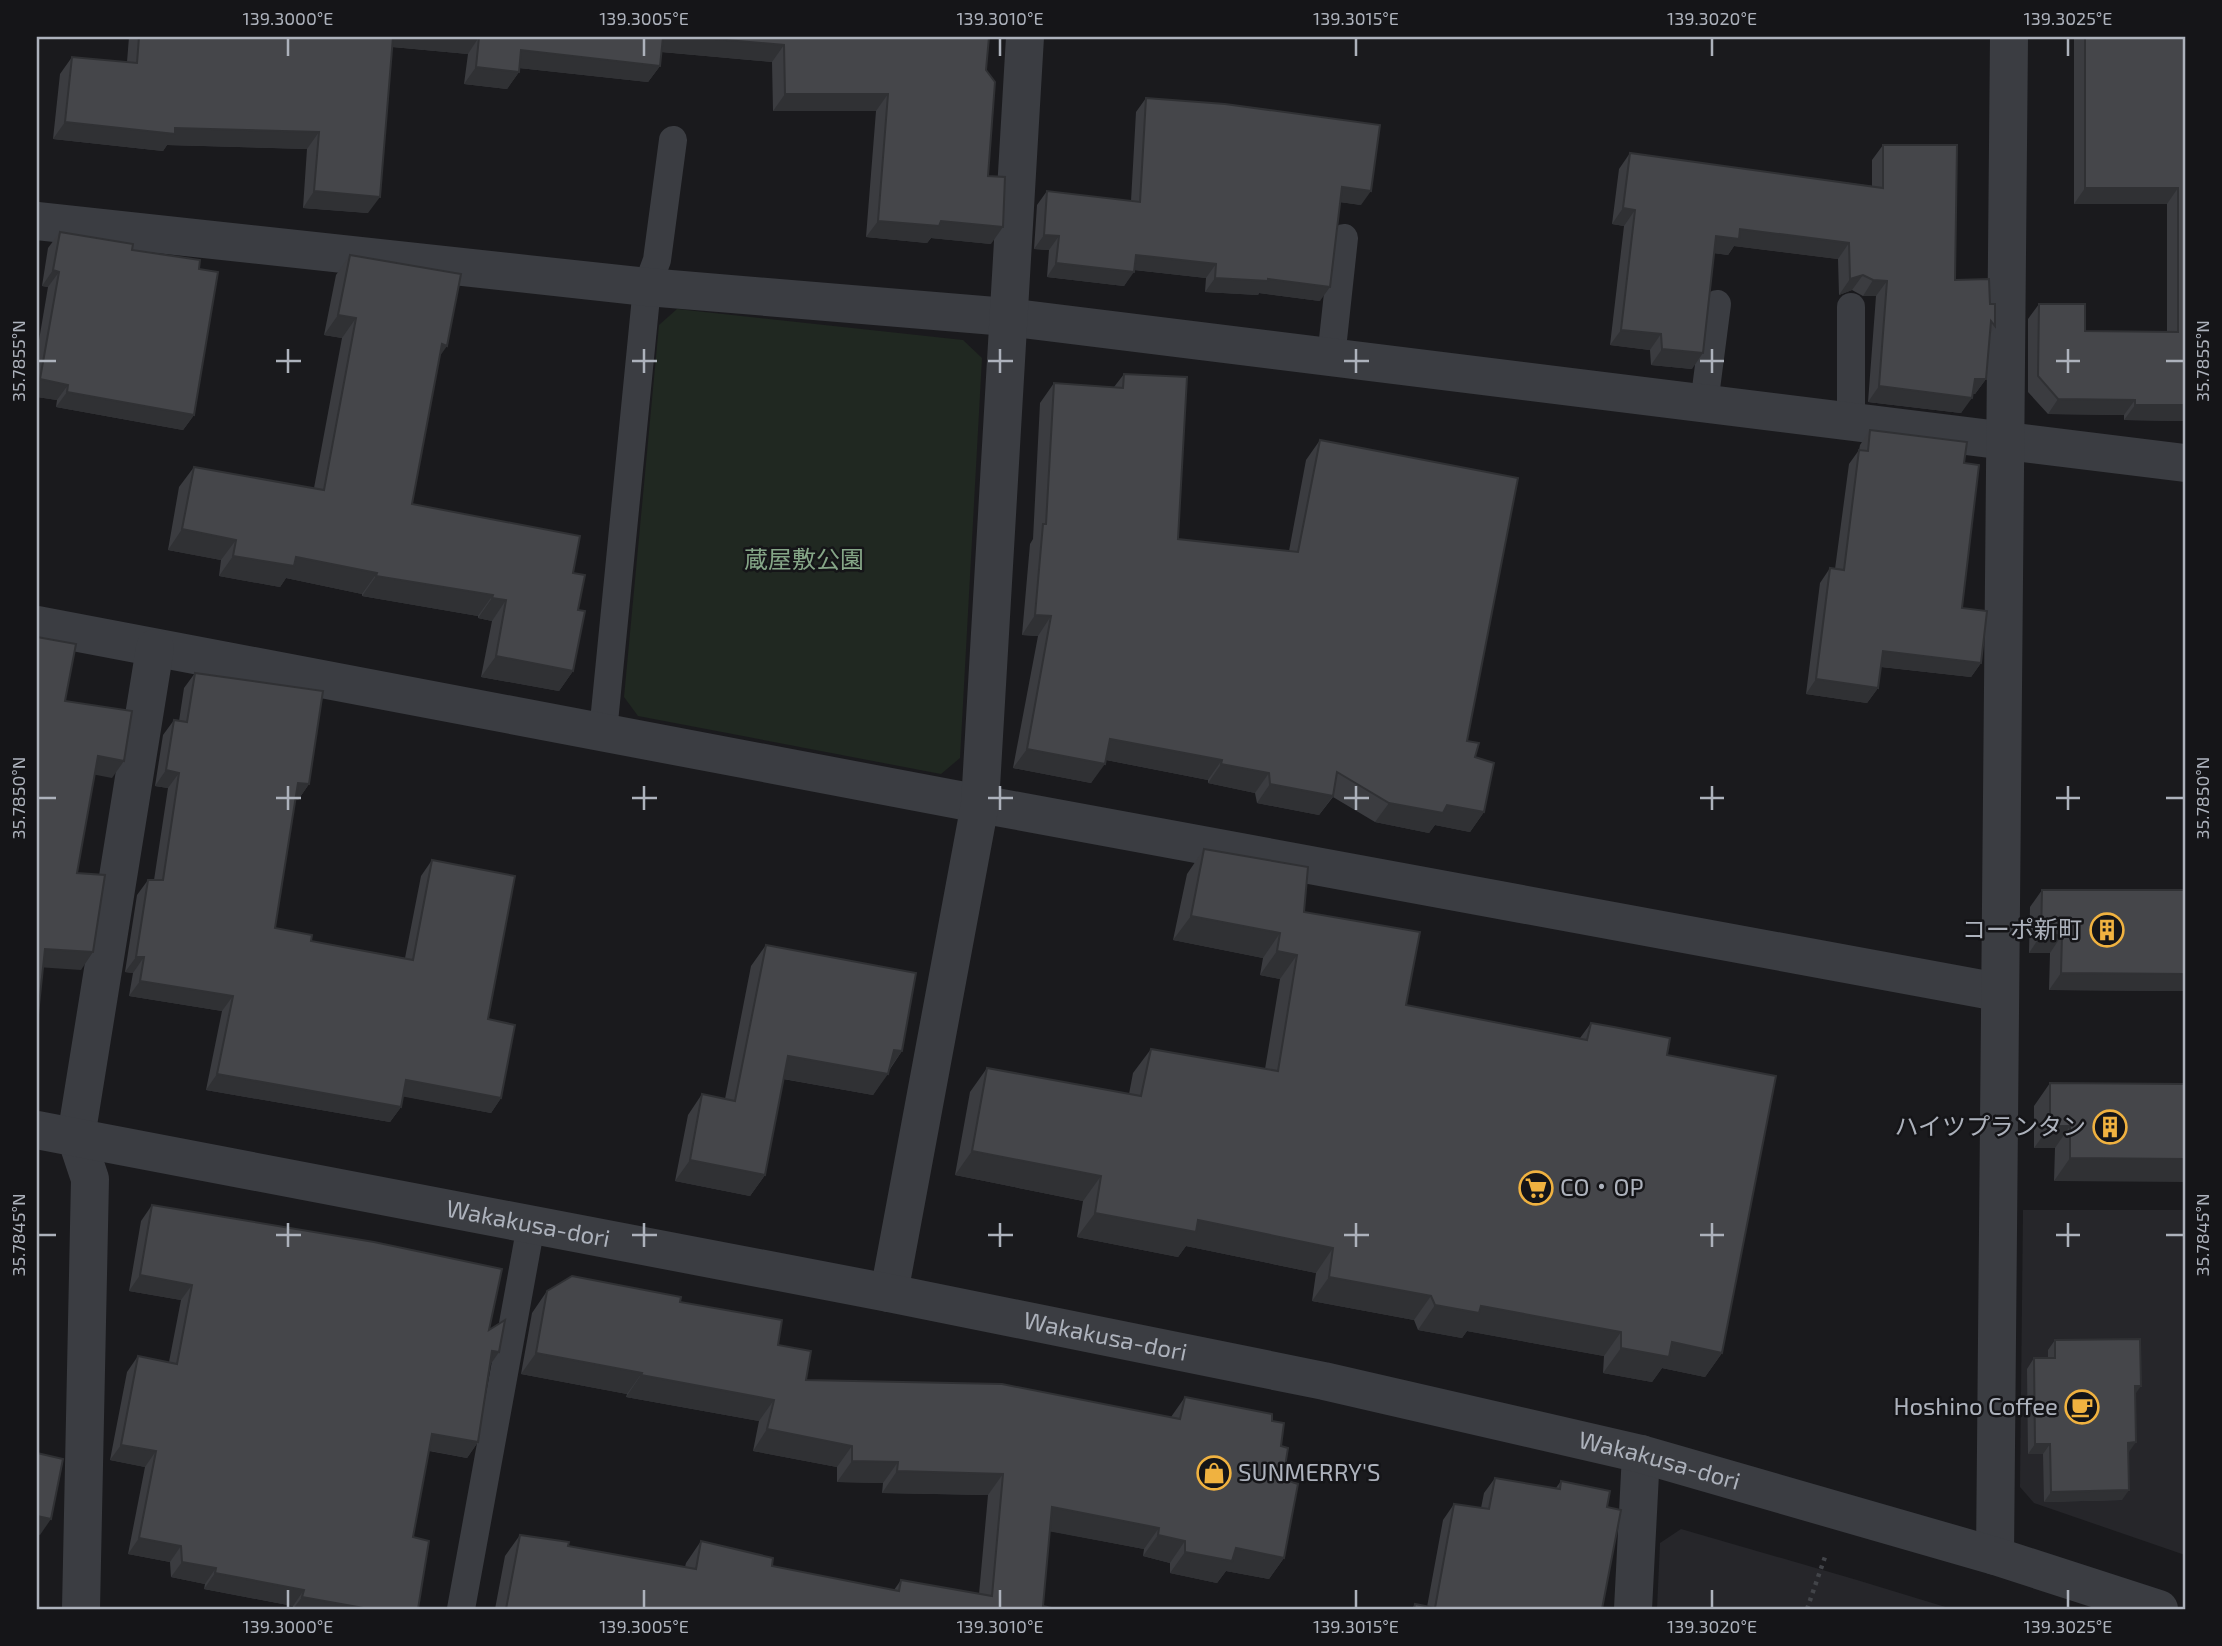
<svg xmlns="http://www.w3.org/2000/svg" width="2222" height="1646" font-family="'Exo 2','Noto Sans JP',sans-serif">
<rect width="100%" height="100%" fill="#1a1a1d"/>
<g fill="#26262a">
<polygon points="2023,1210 2185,1210 2185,1555 2034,1503 2020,1487"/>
<polygon points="1681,1529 1857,1580 1952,1609 1657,1609 1660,1543"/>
</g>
<polygon fill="#202821" points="677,309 963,340 982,358 960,758 941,774 638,716 624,697 659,325"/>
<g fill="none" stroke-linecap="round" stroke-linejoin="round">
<polyline stroke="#424449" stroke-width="4.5" stroke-dasharray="3.5 5" stroke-linecap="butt" points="1807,1609 1825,1557"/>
<g stroke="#3b3d42" stroke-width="28">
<polyline points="1851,307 1851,421"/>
<polyline points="1331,358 1344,238"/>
<polyline points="1704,404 1717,304"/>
<polyline points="603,732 647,287 657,260 673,140"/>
<polyline points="461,1609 531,1225"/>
</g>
<g stroke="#3b3d42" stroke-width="38">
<polyline points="37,221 647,287 1007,317 2185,463"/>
<polyline points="37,625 980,804 1998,992"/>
<polyline points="889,1293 980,804 1025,37"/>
<polyline points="1995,1556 2009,37"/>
<polyline points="81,1609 90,1179 76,1137 155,648"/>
<polyline points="1633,1609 1641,1454"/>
</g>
<path stroke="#3b3d42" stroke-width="38" id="s1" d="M37 1130 889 1293 1324 1381 1641 1454 1995 1556 2159 1609"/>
</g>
<g fill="#3b3c40">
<polygon points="129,37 989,37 986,70 988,176 991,244 931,238 927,243 866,237 876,111 773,111 772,62 661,52 660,66 648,82 519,68 519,72 507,89 464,84 468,54 392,47 368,213 303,208 307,149 167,145 163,151 53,139 60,74 72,57 127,62"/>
<polygon points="2074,37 2185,37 2185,421 2124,420 2124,415 2048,414 2028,392 2028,319 2039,304 2085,331 2167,332 2167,204 2074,204"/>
<polygon points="1146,98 1361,205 1340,202 1320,301 1259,293 1258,295 1205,292 1206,278 1134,270 1124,286 1047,277 1049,250 1034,249 1037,205 1047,191 1131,201 1136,112"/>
<polygon points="1883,145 1955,280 1990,304 1995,326 1990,334 1986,379 1975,394 1973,394 1961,413 1868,402 1876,296 1863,296 1852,290 1839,295 1838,259 1734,246 1728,255 1714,253 1692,369 1651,365 1650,350 1610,345 1624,226 1612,224 1619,169 1630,153 1872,186 1872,160"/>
<polygon points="60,232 132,250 199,269 194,415 183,430 56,407 57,400 37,397 37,352 48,287 42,286 48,248"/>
<polygon points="350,255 440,356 412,504 573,573 578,610 573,671 559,691 481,677 492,621 478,618 478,616 362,596 362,594 286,578 280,587 219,576 221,560 168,550 179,487 194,467 314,488 342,338 324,335 336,275"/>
<polygon points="1124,374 1178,539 1289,551 1306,460 1320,440 1475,757 1484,812 1470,832 1435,825 1429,833 1375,822 1333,797 1319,815 1257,803 1255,793 1208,783 1208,780 1106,760 1091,783 1013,768 1038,636 1022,635 1030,544 1033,539 1040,403 1054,383 1114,387"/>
<polygon points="1870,430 1964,463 1962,608 1981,663 1971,677 1881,667 1878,688 1867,703 1806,694 1820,583 1830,568 1835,569 1849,464 1859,450 1860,445"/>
<polygon points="195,673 309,784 298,800 295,799 275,928 311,941 405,958 421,876 432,860 488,1019 501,1098 491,1113 403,1096 401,1107 390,1122 206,1090 222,1011 129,996 133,973 125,972 137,895 148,880 154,880 168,788 155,786 163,735 174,720 179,721 184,688"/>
<polygon points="1204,849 1304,912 1406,1005 1580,1038 1591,1023 1667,1055 1722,1353 1705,1377 1662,1368 1652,1382 1603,1373 1604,1356 1467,1331 1462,1338 1418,1330 1414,1320 1312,1301 1316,1273 1186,1246 1178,1257 1077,1237 1083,1201 955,1175 970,1092 987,1068 1129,1094 1133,1073 1151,1049 1265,1069 1280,979 1260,975 1263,958 1173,940 1187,874"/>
<polygon points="2042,890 2185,890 2185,991 2049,990 2050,953 2029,953 2030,907"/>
<polygon points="766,945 902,1051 873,1095 783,1079 765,1175 750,1196 675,1181 688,1115 702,1094 725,1099 751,966"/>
<polygon points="2050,1083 2185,1084 2054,1181 2055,1148 2034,1148 2034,1106"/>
<polygon points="152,1205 489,1330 499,1352 490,1365 478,1442 467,1458 429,1451 413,1537 418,1609 292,1609 293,1606 204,1589 205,1584 171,1577 170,1562 128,1554 145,1467 110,1460 127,1372 138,1356 169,1362 181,1300 129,1291 141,1221"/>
<polygon points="547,1291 680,1302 778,1345 806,1380 1171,1417 1185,1397 1272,1421 1281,1446 1283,1479 1284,1558 1269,1579 1226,1571 1217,1583 1170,1573 1170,1563 1143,1556 1144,1549 1050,1531 1043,1606 1056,1609 495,1609 505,1556 520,1535 568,1546 685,1567 686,1563 701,1541 772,1566 894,1590 901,1580 979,1594 988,1495 882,1493 883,1483 837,1482 837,1467 753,1451 759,1421 626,1397 627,1394 521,1374 532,1313"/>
<polygon points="2055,1340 2135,1394 2129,1452 2122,1500 2044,1502 2043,1454 2028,1454 2027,1369 2034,1358 2048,1358 2048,1350"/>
<polygon points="1495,1478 1556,1488 1561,1481 1607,1507 1602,1609 1412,1609 1415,1604 1427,1607 1443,1520 1454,1504 1481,1508 1484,1493"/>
</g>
<g fill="#303134">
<polygon points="388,37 479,37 468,54 382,46"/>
<polygon points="661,37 692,37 784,45 772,62 651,51"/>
<polygon points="521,50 660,66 648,82 510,67"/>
<polygon points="476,67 519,72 507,89 464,84"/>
<polygon points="785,94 888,94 876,111 773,111"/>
<polygon points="65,122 319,132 307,149 167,145 163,151 53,139"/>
<polygon points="1342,187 1371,191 1361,205 1332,201"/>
<polygon points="2085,188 2178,188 2167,204 2074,204"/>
<polygon points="314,191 380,197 368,213 303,208"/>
<polygon points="1623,208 1635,210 1624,226 1612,224"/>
<polygon points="878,221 941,221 1003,227 991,244 931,238 927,243 866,237"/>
<polygon points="1740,229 1849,243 1838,259 1734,246 1728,255 1705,252 1716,236"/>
<polygon points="1044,235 1059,236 1049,250 1034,249"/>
<polygon points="1136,255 1216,264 1206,278 1126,269"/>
<polygon points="1056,263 1134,272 1124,286 1047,277"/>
<polygon points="53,270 59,272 48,287 42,286"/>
<polygon points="1863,275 1852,290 1839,295 1850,279"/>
<polygon points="1215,278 1268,279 1330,287 1320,301 1259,293 1258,295 1205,292"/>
<polygon points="1873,280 1887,281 1876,296 1863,296"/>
<polygon points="338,315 356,318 342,338 324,335"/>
<polygon points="1621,330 1661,334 1650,350 1610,345"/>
<polygon points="442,344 447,346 433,366"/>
<polygon points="1662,349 1703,353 1692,369 1651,365"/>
<polygon points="40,379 68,385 57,400 37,397 37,385"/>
<polygon points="1975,379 1986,379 1975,394 1964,394"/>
<polygon points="1879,386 1972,398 1961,413 1868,402"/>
<polygon points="67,392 194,415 183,430 56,407"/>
<polygon points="2058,399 2135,400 2124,415 2048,414"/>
<polygon points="2135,405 2185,405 2185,421 2124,420"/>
<polygon points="182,529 236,540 221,560 168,550"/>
<polygon points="233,556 296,557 377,573 362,594 286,578 280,587 219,576"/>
<polygon points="376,576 493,595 478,616 362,596"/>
<polygon points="492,598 506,600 492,621 478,618"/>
<polygon points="1035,615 1051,616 1038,636 1022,635"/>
<polygon points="1883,651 1981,663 1971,677 1873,666"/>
<polygon points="496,656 573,671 559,691 481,677"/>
<polygon points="1816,679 1878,688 1867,703 1806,694"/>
<polygon points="1110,739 1222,760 1208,780 1096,758"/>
<polygon points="1027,749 1105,764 1091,783 1013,768"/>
<polygon points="98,756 124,761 112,778 86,773"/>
<polygon points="1221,764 1269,773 1255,793 1208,783"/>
<polygon points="166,770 179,773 168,788 155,786"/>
<polygon points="298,783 309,784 298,800 287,798"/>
<polygon points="1270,784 1333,796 1319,815 1257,803"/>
<polygon points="1389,803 1447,805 1484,812 1470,832 1435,825 1429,833 1375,822"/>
<polygon points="1191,916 1280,933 1263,958 1173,940"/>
<polygon points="2041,935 2062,935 2050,953 2029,953"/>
<polygon points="45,949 93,952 81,970 37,967"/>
<polygon points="1277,951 1297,955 1280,979 1260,975"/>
<polygon points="136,957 144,957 133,973 125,972"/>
<polygon points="2061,973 2185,974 2185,991 2049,990"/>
<polygon points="140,981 233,996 222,1011 129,996"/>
<polygon points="894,1050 902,1051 887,1072"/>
<polygon points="788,1056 888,1074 873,1095 773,1077"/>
<polygon points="217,1074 401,1107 390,1122 206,1090"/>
<polygon points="406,1080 501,1098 491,1113 395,1095"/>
<polygon points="2050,1126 2070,1126 2055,1148 2034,1148"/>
<polygon points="972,1151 1101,1176 1083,1201 955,1175"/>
<polygon points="2070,1158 2185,1159 2185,1182 2054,1181"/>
<polygon points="690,1160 765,1175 750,1196 675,1181"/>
<polygon points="1095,1213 1198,1220 1333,1248 1316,1273 1186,1246 1178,1257 1077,1237"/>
<polygon points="140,1275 192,1285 181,1300 129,1291"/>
<polygon points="1329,1277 1431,1296 1414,1320 1312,1301"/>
<polygon points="1435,1305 1481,1306 1621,1332 1604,1356 1467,1331 1462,1338 1418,1330"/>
<polygon points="1672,1342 1722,1353 1705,1377 1662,1368 1652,1382 1603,1373 1621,1348"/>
<polygon points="492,1351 499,1352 488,1368"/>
<polygon points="536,1353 642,1373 627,1394 521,1374"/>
<polygon points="641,1375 774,1400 759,1421 626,1397"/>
<polygon points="2135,1386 2141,1386 2134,1396"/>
<polygon points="767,1429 852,1446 837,1467 753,1451"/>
<polygon points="432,1434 478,1442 467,1458 421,1449"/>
<polygon points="2136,1442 2129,1452 2121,1453 2128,1443"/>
<polygon points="2035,1444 2050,1444 2043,1454 2028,1454"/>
<polygon points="121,1445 156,1451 145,1467 110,1460"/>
<polygon points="852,1461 898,1462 883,1483 837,1482"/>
<polygon points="897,1471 1003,1474 988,1495 882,1493"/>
<polygon points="2129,1490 2122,1500 2044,1502 2051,1492"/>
<polygon points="1052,1507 1159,1528 1144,1549 1037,1529"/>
<polygon points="37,1516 51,1519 40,1535 37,1534"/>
<polygon points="1158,1535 1185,1541 1170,1563 1143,1556"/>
<polygon points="139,1538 181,1546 170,1562 128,1554"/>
<polygon points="1236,1548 1284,1558 1269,1579 1226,1571 1217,1583 1170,1573 1185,1552"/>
<polygon points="182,1562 216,1568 205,1584 171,1577"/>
<polygon points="215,1573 304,1590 293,1606 204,1589"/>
<polygon points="302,1597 369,1609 293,1609"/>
</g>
<g fill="#45464a" stroke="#303134" stroke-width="2">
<polygon points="139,37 393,37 380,197 314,191 319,132 175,128 175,134 65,122 72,57 137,63"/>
<polygon points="472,37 663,37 660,66 521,50 519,72 476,67 479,37"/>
<polygon points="692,37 989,37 986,70 995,82 988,176 1005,177 1003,227 941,221 939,226 878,221 888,94 785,94 784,45"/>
<polygon points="2085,37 2185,37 2185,405 2135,405 2135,400 2058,399 2038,376 2039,304 2085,304 2085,331 2178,332 2178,188 2085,188"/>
<polygon points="1146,98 1225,104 1380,125 1371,191 1342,187 1330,287 1268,279 1268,281 1215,278 1216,264 1136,255 1134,272 1056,263 1059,236 1044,235 1047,191 1140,202"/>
<polygon points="1883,145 1957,145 1955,280 1989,279 1990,304 1995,304 1995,326 1991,321 1986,379 1975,379 1972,398 1879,386 1887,281 1873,280 1863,275 1850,279 1849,243 1740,229 1739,239 1716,236 1703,353 1662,349 1661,334 1621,330 1635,210 1623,208 1630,153 1883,188"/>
<polygon points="60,232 133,244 132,250 200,260 199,269 218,272 194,415 67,392 68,385 40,379 59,272 53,270"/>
<polygon points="350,255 461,274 447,346 442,344 412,504 580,536 573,573 585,575 578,610 585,611 573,671 496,656 506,600 492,598 493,595 376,576 377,573 296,557 294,566 233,556 236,540 182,529 194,467 324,490 356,318 338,315"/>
<polygon points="1124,374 1187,377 1178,539 1298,552 1320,440 1518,478 1467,741 1479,743 1475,757 1494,763 1484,812 1447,805 1443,813 1389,803 1337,772 1333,796 1270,784 1269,773 1221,764 1222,760 1110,739 1105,764 1027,749 1051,616 1035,615 1043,524 1046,524 1054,383 1123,388"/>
<polygon points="1870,430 1967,442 1964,463 1979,465 1962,608 1987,611 1981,663 1883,651 1878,688 1816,679 1830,568 1844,570 1859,450 1868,451"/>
<polygon points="37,637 76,644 65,701 132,711 124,761 98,756 77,873 105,875 93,952 45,949 37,1024"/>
<polygon points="195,673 323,691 309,784 298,783 275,928 312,935 311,941 413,960 432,860 515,876 488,1019 515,1025 501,1098 406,1080 401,1107 217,1074 233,996 140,981 144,957 136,957 148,880 163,880 179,773 166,770 174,720 187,722"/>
<polygon points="1204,849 1308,867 1304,912 1420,932 1406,1005 1587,1040 1591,1023 1614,1027 1670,1038 1667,1055 1776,1076 1722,1353 1672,1342 1669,1357 1621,1348 1621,1332 1481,1306 1479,1313 1435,1305 1431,1296 1329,1277 1333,1248 1198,1220 1196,1232 1095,1213 1101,1176 972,1151 987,1068 1141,1096 1151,1049 1278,1071 1297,955 1277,951 1280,933 1191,916"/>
<polygon points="2042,890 2185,890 2185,974 2061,973 2062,935 2041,935"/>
<polygon points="766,945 916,973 902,1051 894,1050 888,1074 788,1056 765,1175 690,1160 702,1094 735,1101"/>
<polygon points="2050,1083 2185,1084 2185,1159 2070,1158 2070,1126 2050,1126"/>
<polygon points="152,1205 374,1242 502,1269 489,1330 505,1320 499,1352 492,1351 478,1442 432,1434 413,1537 429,1541 418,1609 369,1609 302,1597 304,1590 215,1573 216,1568 182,1562 181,1546 139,1538 156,1451 121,1445 138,1356 177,1364 192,1285 140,1275"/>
<polygon points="572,1276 681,1297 680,1302 782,1320 778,1345 811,1351 806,1380 1002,1384 1180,1419 1185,1397 1272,1414 1272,1421 1284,1423 1281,1446 1288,1448 1283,1479 1298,1484 1284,1558 1236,1548 1232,1561 1185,1552 1185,1541 1158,1535 1159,1528 1052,1507 1043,1606 1056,1609 506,1609 520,1535 569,1542 568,1546 696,1569 701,1541 773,1558 772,1566 899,1591 901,1580 992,1596 1003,1474 897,1471 898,1462 852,1461 852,1446 767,1429 774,1400 641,1375 642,1373 536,1353 547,1291"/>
<polygon points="2140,1339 2141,1386 2135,1386 2136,1442 2128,1443 2129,1490 2051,1492 2050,1444 2035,1444 2034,1358 2055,1358 2055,1340"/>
<polygon points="37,1453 63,1459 51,1519 37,1516"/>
<polygon points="1495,1478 1560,1489 1561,1481 1610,1491 1607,1507 1621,1510 1602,1609 1414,1609 1415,1604 1435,1608 1454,1504 1489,1509"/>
</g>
<path fill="none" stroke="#adb2bc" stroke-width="2.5" d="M288 38V56M644 38V56M1000 38V56M1356 38V56M1712 38V56M2068 38V56M288 349V373M644 349V373M1000 349V373M1356 349V373M1712 349V373M2068 349V373M38 361H56M276 361H301M632 361H657M988 361H1013M1344 361H1369M1700 361H1724M2056 361H2080M2166 361H2184M288 786V810M644 786V810M1000 786V810M1356 786V810M1712 786V810M2068 786V810M38 798H56M276 798H301M632 798H657M988 798H1013M1344 798H1369M1700 798H1724M2056 798H2080M2166 798H2184M288 1223V1247M644 1223V1247M1000 1223V1247M1356 1223V1247M1712 1223V1247M2068 1223V1247M38 1235H56M276 1235H301M632 1235H657M988 1235H1013M1344 1235H1369M1700 1235H1724M2056 1235H2080M2166 1235H2184M288 1590V1608M644 1590V1608M1000 1590V1608M1356 1590V1608M1712 1590V1608M2068 1590V1608"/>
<defs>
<symbol id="building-ring" viewBox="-11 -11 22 22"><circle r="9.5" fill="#151518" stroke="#f0b240" stroke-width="1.5"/><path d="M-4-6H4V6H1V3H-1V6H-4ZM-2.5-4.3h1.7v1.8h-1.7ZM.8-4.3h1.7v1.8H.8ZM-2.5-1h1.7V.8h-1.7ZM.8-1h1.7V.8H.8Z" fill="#f0b240"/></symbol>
<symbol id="supermarket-ring" viewBox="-11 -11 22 22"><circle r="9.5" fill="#151518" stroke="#f0b240" stroke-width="1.5"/><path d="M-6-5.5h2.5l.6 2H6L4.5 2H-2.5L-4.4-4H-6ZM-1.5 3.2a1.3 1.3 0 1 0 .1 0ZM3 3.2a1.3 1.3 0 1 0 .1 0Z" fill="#f0b240"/></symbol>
<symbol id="cafe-ring" viewBox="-11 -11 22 22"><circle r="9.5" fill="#151518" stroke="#f0b240" stroke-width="1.5"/><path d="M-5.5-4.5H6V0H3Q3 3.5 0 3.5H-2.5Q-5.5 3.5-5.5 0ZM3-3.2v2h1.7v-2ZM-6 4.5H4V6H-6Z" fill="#f0b240"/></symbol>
<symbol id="shop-ring" viewBox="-11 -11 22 22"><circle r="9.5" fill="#151518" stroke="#f0b240" stroke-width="1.5"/><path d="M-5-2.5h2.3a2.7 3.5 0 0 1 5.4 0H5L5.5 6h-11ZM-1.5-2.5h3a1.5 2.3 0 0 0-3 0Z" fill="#f0b240"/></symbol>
</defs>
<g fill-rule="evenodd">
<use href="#building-ring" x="2088" y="911" width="38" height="38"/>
<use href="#building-ring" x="2091" y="1108" width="38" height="38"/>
<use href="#supermarket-ring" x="1517" y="1169" width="38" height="38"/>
<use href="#cafe-ring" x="2063" y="1388" width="38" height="38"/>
<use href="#shop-ring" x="1195" y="1454" width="38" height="38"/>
</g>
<g text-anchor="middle" stroke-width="5" stroke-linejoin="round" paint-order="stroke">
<g font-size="24" fill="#85a687" stroke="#151518">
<text x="804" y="568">蔵屋敷公園</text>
</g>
<g font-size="24" fill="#adb2bc" stroke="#151518" text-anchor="end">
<text x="2082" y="938">コーポ新町</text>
<text x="2086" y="1135">ハイツプランタン</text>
<text x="1560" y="1196" text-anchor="start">CO・OP</text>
<text x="2058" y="1415">Hoshino Coffee</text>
<text x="1238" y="1481" text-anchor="start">SUNMERRY'S</text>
</g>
<g font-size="24" fill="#adb2bc" stroke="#151518">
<text dy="8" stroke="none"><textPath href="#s1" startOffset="500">Wakakusa-dori</textPath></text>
<text dy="8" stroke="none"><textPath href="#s1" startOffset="1088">Wakakusa-dori</textPath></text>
<text dy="8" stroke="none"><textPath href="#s1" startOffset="1656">Wakakusa-dori</textPath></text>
</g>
</g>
<rect width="2222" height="1646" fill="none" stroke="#151518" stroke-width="77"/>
<rect x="38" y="38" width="2146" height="1570" fill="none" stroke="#adb2bc" stroke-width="2.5"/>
<g font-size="18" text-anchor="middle" fill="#adb2bc">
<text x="288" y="25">139.3000°E</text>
<text x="644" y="25">139.3005°E</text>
<text x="1000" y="25">139.3010°E</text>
<text x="1356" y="25">139.3015°E</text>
<text x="1712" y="25">139.3020°E</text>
<text x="2068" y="25">139.3025°E</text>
<text transform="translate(19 361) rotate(-90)" y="6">35.7855°N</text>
<text transform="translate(2203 361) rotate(-90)" y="6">35.7855°N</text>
<text transform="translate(19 798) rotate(-90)" y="6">35.7850°N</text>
<text transform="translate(2203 798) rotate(-90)" y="6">35.7850°N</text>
<text transform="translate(19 1235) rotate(-90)" y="6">35.7845°N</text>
<text transform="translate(2203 1235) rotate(-90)" y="6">35.7845°N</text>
<text x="288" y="1633">139.3000°E</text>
<text x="644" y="1633">139.3005°E</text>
<text x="1000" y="1633">139.3010°E</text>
<text x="1356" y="1633">139.3015°E</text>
<text x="1712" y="1633">139.3020°E</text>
<text x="2068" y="1633">139.3025°E</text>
</g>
</svg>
